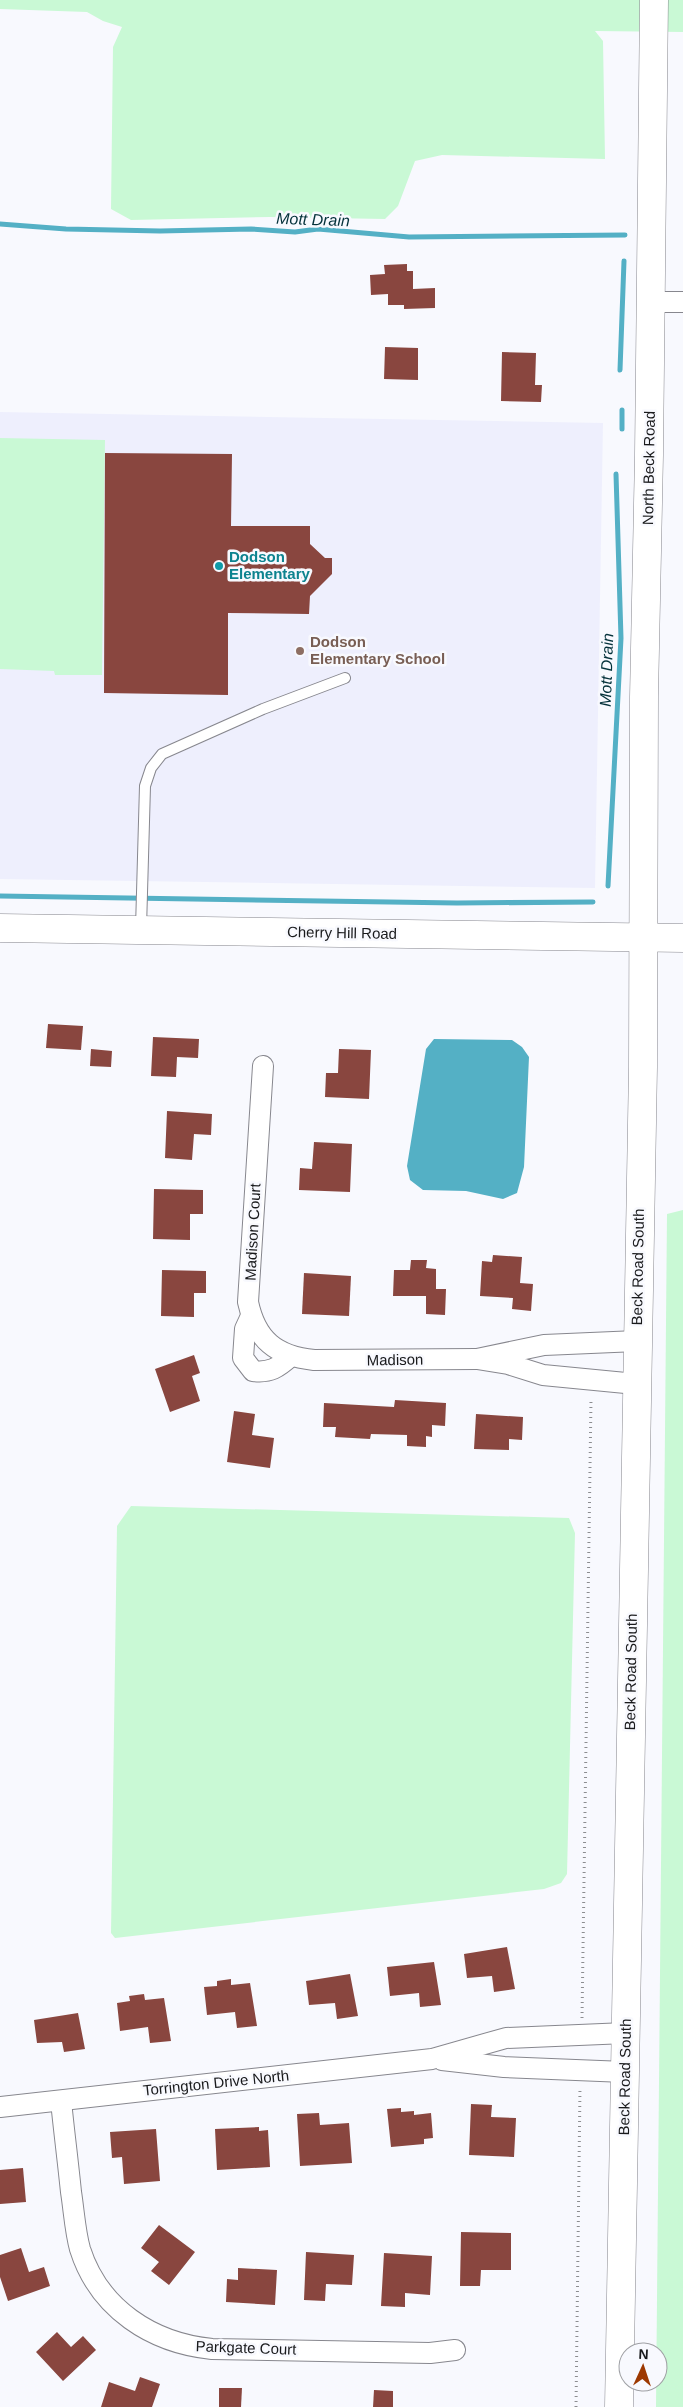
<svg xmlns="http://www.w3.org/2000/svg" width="683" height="2407" font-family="Arial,sans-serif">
<rect width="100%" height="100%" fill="#f8f9fe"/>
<polygon fill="#eeeffd" points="0,412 603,423 595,888 0,879"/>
<g fill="#c9f9d5">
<polygon points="0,0 683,0 683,32 595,31 603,41 605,159 442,155 415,161 398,206 385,219 270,217 131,220 111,209 113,47 122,27 103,21 87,12 0,9"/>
<polygon points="0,438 105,440 102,675 55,675 54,671 0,669"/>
<polygon points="683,1210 683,2407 656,2407 667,1214"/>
<polygon points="131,1506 569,1518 575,1533 567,1874 561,1883 544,1889 115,1938 111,1933 117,1526"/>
</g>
<polygon fill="#54b0c5" points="434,1039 512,1040 522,1047 529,1057 524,1167 517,1193 503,1199 466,1191 423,1190 410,1180 407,1166 426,1049"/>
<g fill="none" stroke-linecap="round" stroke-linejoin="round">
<g stroke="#54b0c5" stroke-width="5">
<polyline points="0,224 66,229 160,231 251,229 295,232 318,229 409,237 625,235"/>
<polyline points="620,370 624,261"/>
<polyline points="622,410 622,429"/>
<polyline points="608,886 621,638 616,474"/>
<polyline points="0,896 457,903 593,902"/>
</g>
</g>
<g fill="#89463f">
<polygon points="407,264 407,271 413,271 413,289 435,288 435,308 404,309 404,305 388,305 388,294 371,295 370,275 385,274 384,265"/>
<polygon points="385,347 418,348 418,380 384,379"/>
<polygon points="502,352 536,353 535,385 542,385 541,402 501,401"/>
<polygon points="105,453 232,454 231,526 310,526 310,544 325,558 332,558 332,574 310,596 309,614 228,613 228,695 104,693"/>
<polygon points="48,1024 83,1026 81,1050 46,1048"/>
<polygon points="153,1037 199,1039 198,1058 177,1057 176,1077 151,1076"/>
<polygon points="91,1049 112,1051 111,1067 90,1066"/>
<polygon points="339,1049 371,1050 369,1099 325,1097 326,1073 338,1073"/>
<polygon points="167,1111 212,1114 211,1135 194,1134 192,1160 165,1158"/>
<polygon points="314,1142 352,1144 350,1192 299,1190 300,1168 312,1169"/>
<polygon points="154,1189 203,1190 203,1214 190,1214 190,1240 153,1239"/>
<polygon points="493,1255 522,1257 520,1283 533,1284 531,1311 512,1309 513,1298 480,1296 482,1261 492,1262"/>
<polygon points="411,1260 427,1260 426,1268 436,1269 436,1289 446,1289 445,1315 426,1314 426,1296 393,1296 394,1270 410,1270"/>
<polygon points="162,1270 206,1271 206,1293 194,1293 194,1317 161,1316"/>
<polygon points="304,1273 351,1276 349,1316 302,1314"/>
<polygon points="194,1355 200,1373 192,1376 200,1401 170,1412 155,1369"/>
<polygon points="395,1400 446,1403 445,1426 432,1425 432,1437 426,1436 426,1447 407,1446 407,1435 371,1434 370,1439 335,1437 336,1427 323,1427 324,1403 394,1407"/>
<polygon points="234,1411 255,1414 252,1435 274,1438 270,1468 227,1462"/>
<polygon points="476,1414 523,1417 522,1440 509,1439 509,1450 474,1449"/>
<polygon points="507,1947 515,1989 494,1992 492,1976 467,1978 464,1954"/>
<polygon points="434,1962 441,2005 420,2007 419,1993 390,1996 387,1967"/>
<polygon points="350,1974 358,2016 337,2019 335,2003 309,2005 306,1981"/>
<polygon points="231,1979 231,1985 250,1983 257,2026 237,2028 235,2012 207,2015 204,1987 217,1986 217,1981"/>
<polygon points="144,1994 145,2000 164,1998 171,2041 150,2043 148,2027 120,2031 117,2003 130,2001 129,1996"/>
<polygon points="78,2013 85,2049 64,2052 62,2042 37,2043 34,2020"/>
<polygon points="471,2104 492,2105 491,2117 516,2118 514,2157 469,2155"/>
<polygon points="401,2108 401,2112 414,2111 414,2115 431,2113 433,2138 424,2139 424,2144 391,2147 387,2109"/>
<polygon points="319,2113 320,2125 349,2123 352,2163 300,2166 297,2114"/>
<polygon points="259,2127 259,2131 268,2130 270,2167 217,2170 215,2129"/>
<polygon points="156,2129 160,2181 124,2184 122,2157 112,2158 110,2132"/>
<polygon points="23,2168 26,2202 0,2204 0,2170"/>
<polygon points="159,2225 195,2252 169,2285 151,2271 159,2262 141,2248"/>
<polygon points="461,2232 511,2233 511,2270 481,2270 480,2286 460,2286"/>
<polygon points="21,2248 29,2272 44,2267 50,2286 8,2301 0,2277 0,2255"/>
<polygon points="306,2252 354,2255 352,2285 326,2284 325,2301 304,2300"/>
<polygon points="384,2253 432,2256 430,2295 405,2293 405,2307 381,2306"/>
<polygon points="238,2268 277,2270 275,2305 226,2302 227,2279 238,2280"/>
<polygon points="57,2332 71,2347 83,2336 96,2350 63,2381 36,2352"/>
<polygon points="140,2377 160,2384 152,2407 101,2407 109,2382 135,2391"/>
<polygon points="219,2388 242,2388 241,2407 219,2407"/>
<polygon points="374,2390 393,2391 393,2407 373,2407"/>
</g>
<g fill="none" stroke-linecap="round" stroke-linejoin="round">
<defs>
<polyline id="service" points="141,928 145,786 151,768 162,754 263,709 345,678"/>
<g id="minor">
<polyline points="651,302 683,302"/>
<path d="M263 1066 248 1302C256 1340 276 1356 314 1360L477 1359"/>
<path d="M251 1316 245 1329 243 1358 253 1371C270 1373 278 1368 291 1356"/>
<polyline points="636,1384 543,1375 508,1364 477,1359 544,1345 637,1341"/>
<polyline points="442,2060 504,2067 625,2072"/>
<path d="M61 2101C64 2131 68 2162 71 2192 74 2211 75 2231 80 2249 99 2309 152 2343 212 2349L430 2353 455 2350"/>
<polyline points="0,2107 432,2059 506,2038 626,2033"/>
</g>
<g id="secondary">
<polyline points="0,928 683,938"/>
<polyline points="619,2407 643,1067 644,697 649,455 654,0"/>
</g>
</defs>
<use href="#service" stroke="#87878e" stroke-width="12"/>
<use href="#minor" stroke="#87878e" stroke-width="22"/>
<use href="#secondary" stroke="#87878e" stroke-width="29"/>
<g stroke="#8c8d90" stroke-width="3" stroke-dasharray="1 4" stroke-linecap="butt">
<polyline points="582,2018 591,1399"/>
<polyline points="576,2407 580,2087"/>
</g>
<use href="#service" stroke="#fff" stroke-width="10"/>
<use href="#minor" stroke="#fff" stroke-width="20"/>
<use href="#secondary" stroke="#fff" stroke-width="28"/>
</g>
<circle fill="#0f9aa8" stroke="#f8f9fe" stroke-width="2" cx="219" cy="566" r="5"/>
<circle fill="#8d6e63" stroke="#f8f9fe" stroke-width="2" cx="300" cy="651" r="5"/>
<g text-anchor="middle" stroke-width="5" stroke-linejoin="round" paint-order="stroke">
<g font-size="15" fill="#191a1c" stroke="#f8f9fe">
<text transform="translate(649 468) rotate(-89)" y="5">North Beck Road</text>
<text transform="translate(342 933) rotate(1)" y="5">Cherry Hill Road</text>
<text transform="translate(253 1232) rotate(-87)" y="5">Madison Court</text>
<text transform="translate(638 1267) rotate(-89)" y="5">Beck Road South</text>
<text transform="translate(395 1360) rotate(-1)" y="5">Madison</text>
<text transform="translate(631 1672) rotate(-89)" y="5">Beck Road South</text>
<text transform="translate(625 2077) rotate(-89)" y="5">Beck Road South</text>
<text transform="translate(216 2083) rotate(-6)" y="5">Torrington Drive North</text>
<text transform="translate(246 2348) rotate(2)" y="5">Parkgate Court</text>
</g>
<g font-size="15" font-weight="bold" fill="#0d838f" stroke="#f8f9fe" text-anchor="start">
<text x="229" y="562">Dodson<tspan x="229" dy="17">Elementary</tspan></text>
</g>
<g font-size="15" font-weight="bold" fill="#785e54" stroke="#f8f9fe" text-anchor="start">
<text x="310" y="647">Dodson<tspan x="310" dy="17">Elementary School</tspan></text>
</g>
<g font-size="16" font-style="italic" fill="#05323b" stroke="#f8f9fe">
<text transform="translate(313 219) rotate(2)" y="6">Mott Drain</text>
<text transform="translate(606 670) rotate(-88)" y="6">Mott Drain</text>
</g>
</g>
<g transform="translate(643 2367) rotate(3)"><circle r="24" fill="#f8f9fe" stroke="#9fa0a4"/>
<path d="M0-4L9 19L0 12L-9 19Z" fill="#9d3901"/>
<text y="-8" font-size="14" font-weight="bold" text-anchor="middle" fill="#191a1c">N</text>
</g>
</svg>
